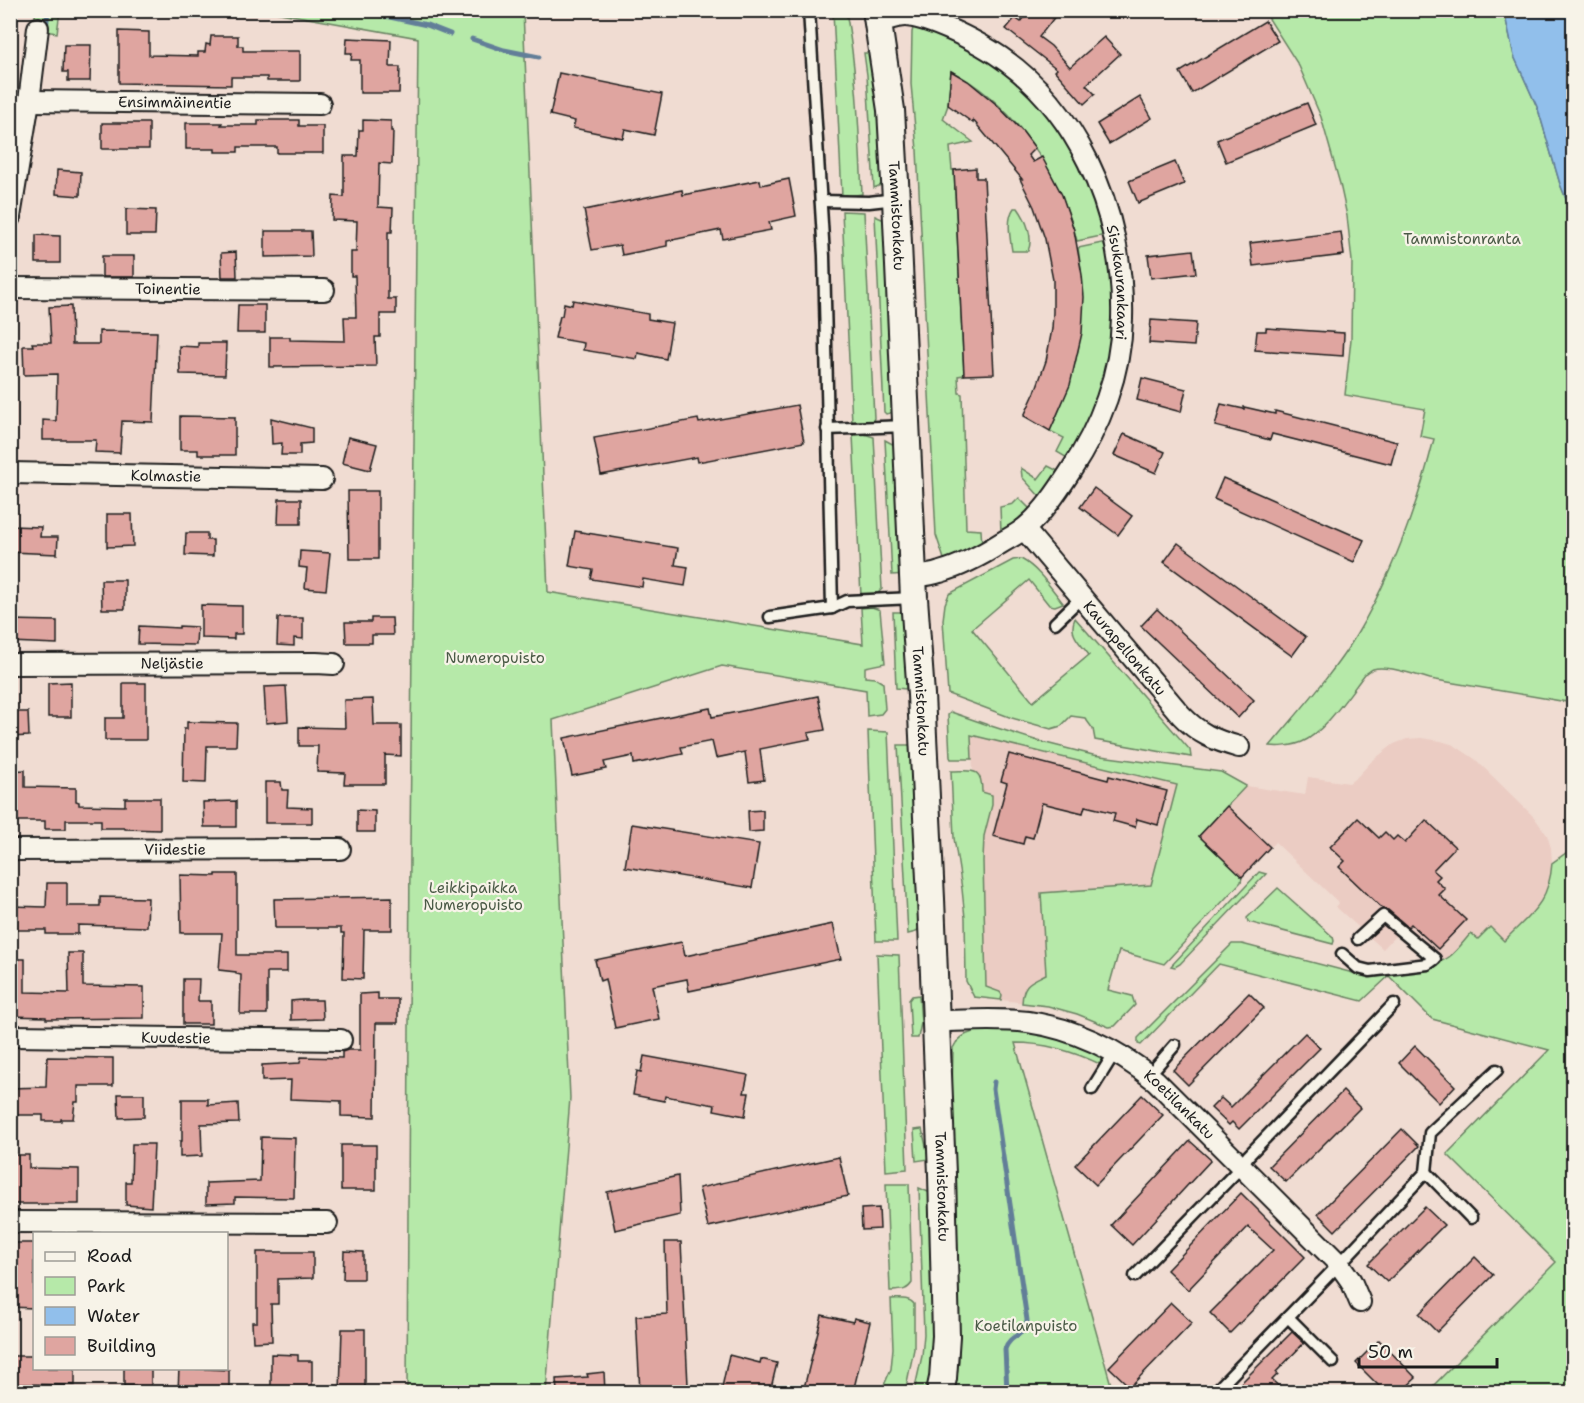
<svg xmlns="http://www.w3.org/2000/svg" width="1584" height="1403" font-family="'Shantell Sans',sans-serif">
<rect width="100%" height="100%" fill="#f0dcd2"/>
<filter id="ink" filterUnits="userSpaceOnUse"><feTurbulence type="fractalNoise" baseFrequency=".0167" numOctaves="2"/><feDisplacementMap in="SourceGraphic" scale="12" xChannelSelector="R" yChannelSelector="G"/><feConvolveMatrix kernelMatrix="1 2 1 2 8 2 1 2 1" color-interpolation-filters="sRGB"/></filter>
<g filter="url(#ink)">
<g fill="#ebccc3">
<polygon points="971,734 1178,785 1151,885 1041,893 1048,1006 994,999 986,994"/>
<polygon points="1421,738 1441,741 1454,745 1475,759 1534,817 1547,835 1551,848 1552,863 1548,890 1540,903 1529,916 1504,941 1478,940 1453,953 1448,958 1433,964 1397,934 1383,949 1336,907 1339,903 1275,842 1242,877 1199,836 1246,786 1305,795 1308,777 1349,783 1357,777 1372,761 1394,744 1407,739"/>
</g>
<g fill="#b6e9a9" stroke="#698262" stroke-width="1.5">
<polygon points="36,11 60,11 57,33 44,31 34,21"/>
<polygon points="269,11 523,11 548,592 863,644 861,608 872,607 880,610 885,663 865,667 865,677 875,678 883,683 885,709 881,714 867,716 866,690 722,666 553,720 570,1098 546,1392 407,1392 410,849 418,38"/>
<path d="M833 11H846C857 71 859 132 862 194L842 197Z"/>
<path d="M1264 11H1504L1514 56 1538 109 1560 184 1573 216V703L1430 679C1416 675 1387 665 1373 669 1370 670 1368 673 1365 674 1350 693 1324 733 1302 742 1293 746 1279 747 1270 746 1300 710 1333 674 1357 634 1393 573 1417 507 1434 439L1420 436 1425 409 1345 395 1351 339 1352 261 1347 216 1340 184 1321 117 1299 66Z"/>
<path d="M913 28 927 30 972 50 1008 74 1028 92 1050 116 1062 133 1092 190 1106 235 1077 241C1060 173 1014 104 951 71L948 105 943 119 973 142 950 147 952 170H954L964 375 958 376 959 393 962 394 966 529 981 530 982 546 945 562 936 535 917 150 911 84 912 32Z"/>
<polygon points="864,53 870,53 875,75 888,182 874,188 867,75"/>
<path d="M1014 208H1018C1026 219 1034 238 1028 251H1012C1010 237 1006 219 1014 208Z"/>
<polygon points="842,211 864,212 874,418 873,421 852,423"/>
<polygon points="875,216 889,222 898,411 886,414 884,412"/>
<path d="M1107 242C1113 274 1116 315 1111 347 1107 372 1098 399 1088 422 1083 435 1075 447 1069 459L1057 452 1064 438 1050 431C1080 367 1089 318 1078 248Z"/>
<polygon points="864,434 874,437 882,589 878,593 861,596 853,435"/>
<polygon points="885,440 900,448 906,574 892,575"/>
<polygon points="1048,466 1060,472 1041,498 1022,477 1021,468 1038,479"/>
<polygon points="1019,498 1030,509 1001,533 1000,507 1013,504"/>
<path d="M1021 559C1038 568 1051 588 1063 603L1055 606 1049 605 1029 580 972 629 1033 702 1089 655C1080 642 1068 635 1075 618L1190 750 1191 757 1095 740 1093 729 1085 718 1071 716 1061 726 1051 729 1012 718 948 694 943 620 945 604 949 594 1013 560Z"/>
<polygon points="893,612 906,612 906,689 896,688"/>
<path d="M951 712 991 726 1038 741 1093 755 1221 772 1246 786 1199 836 1242 877 1241 882 1164 964 1119 951 1108 990 1132 996 1135 1005 1115 1026 1109 1027 1077 1014 1048 1006 1022 1003C1023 983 1030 982 1046 974L1041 893 1151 885 1177 785 971 735 972 759H951L950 757 948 715Z"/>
<polygon points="868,731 888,732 897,941 876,941"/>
<polygon points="898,745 910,745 916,809 919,928 916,932 908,934"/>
<path d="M951 771C972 771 982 766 982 792L992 795V805L984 836 983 861 986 987 1000 992 1002 995 1001 1000 974 997 966 981 965 918 962 889 954 838Z"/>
<path d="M1573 848V1392H1427L1556 1262 1447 1154 1549 1050 1432 1019 1389 976 1362 1001 1219 964 1141 1045 1138 1044V1038L1232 944H1242L1357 974C1375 975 1435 968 1449 957 1457 951 1464 941 1471 933L1478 939 1490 927 1504 941C1530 914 1549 904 1552 863Z"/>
<polygon points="1259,872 1266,874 1180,964 1175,967 1171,966"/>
<polygon points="1278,888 1333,937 1334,941 1333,944 1248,922 1247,918"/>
<polygon points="877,954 899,955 907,1169 886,1171"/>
<polygon points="919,995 921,1023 918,1038 911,1038 909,1000 912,996"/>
<path d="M1013 1029C1045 1034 1075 1040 1104 1055L1102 1065C1075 1052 1046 1043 1015 1043L1113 1392H954L959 1361V1337L951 1142 953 1048C963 1026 992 1030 1013 1029Z"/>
<polygon points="922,1129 929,1159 916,1161 914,1130"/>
<path d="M886 1184H909L912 1283C906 1292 900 1290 890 1291Z"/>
<polygon points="919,1188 933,1194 940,1326 933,1392 914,1392 922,1356 924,1334"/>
<path d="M891 1299C899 1299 909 1297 914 1304V1349L905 1392H881L891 1369 893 1348Z"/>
</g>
<polygon fill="#91bfeb" stroke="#627e98" stroke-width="1.5" points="1504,11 1573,11 1573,216 1560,184 1538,109 1514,56"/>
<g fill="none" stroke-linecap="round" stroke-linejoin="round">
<g stroke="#627e98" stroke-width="5">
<polyline points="357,10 427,25 450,34"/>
<polyline points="46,29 48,10"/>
<polyline points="472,39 504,50 539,57"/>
<path d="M994 1082 993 1089 1027 1320C1027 1337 1011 1332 1005 1349L1007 1392"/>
</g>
</g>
<g fill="#dfa5a0" stroke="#1c1c1c" stroke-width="1.5">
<polygon points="1030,10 1060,10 1039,37 1051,46 1070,67 1104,37 1120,54 1086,85 1095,94 1084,104 1055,71 1057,69 1006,29 1015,18 1021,22"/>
<polygon points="1265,21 1278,41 1192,93 1180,72"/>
<polygon points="119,31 149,32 149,55 198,56 198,52 205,52 206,44 210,45 211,36 238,36 238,46 243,46 243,51 300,51 300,81 267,81 267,77 231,77 231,85 119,83"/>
<polygon points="347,38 391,40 390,67 400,67 399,93 360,93 360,60 351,60 352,53 346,53"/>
<polygon points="64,45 91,45 90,81 68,81 68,72 63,72"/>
<polygon points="951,71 968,81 996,104 1023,132 1035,148 1028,155 1033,162 1042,157 1062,195 1074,230 1082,275 1084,297 1082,333 1070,385 1050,431 1024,416 1035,392 1046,361 1052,329 1053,312 1053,280 1045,239 1034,207 1020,179 1022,179 973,120 973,123 948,105"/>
<polygon points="559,73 662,94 654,135 625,129 623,138 573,128 575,121 550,115"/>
<polygon points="1140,97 1152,118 1109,144 1097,124"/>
<polygon points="1307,103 1316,125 1226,162 1217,140"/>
<polygon points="258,120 299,120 299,126 323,126 323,153 277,153 277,147 238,147 238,152 215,152 215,149 186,149 186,123 222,123 221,125 258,125"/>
<polygon points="363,120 391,121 391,131 393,131 392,164 379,163 378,207 393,208 392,232 388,232 388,299 396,299 396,314 380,314 380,337 375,337 376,366 270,367 270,337 290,337 290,340 345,341 344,317 356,317 355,276 351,276 351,252 356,252 357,221 332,220 333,196 344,197 344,156 358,156 359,130 363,130"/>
<rect x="102" y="123" width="47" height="26"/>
<polygon points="1175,162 1184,184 1138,203 1129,181"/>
<polygon points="976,168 976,178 984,178 994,374 964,375 954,170"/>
<polygon points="57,170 81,172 80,196 56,194"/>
<polygon points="789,179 796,216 769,222 771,230 723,239 721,230 667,241 667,246 622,255 620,245 592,250 584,210 682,190 683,195 760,180 761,185"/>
<polygon points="126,209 156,210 155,235 126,235"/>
<polygon points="265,231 311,231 312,256 265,257"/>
<polygon points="1341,232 1344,255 1253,266 1250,243"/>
<polygon points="36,235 60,236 60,263 36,263"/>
<polygon points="1193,250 1196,273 1151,278 1148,255"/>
<polygon points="236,252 237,277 222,277 221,253"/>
<rect x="102" y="256" width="32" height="21"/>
<polygon points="573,300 648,314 648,319 672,323 666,359 638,353 637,359 583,350 584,343 555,338 560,316 562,316 564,303 572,305"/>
<polygon points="238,305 265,305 265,333 237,333"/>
<polygon points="71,306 72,344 99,344 99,331 157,332 153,422 122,421 120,453 95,452 96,440 43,440 43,420 56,421 57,374 24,375 23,346 33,346 32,343 51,343 49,307"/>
<polygon points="1151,320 1196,323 1194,346 1149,343"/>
<polygon points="1266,328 1344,333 1343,356 1255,350 1257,331 1266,331"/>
<polygon points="198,343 226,343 225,375 180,374 179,346 198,347"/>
<polygon points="1142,378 1186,389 1181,412 1137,400"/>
<polygon points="1221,404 1244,409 1244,407 1275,414 1275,411 1397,442 1391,464 1272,434 1270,440 1215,426"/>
<polygon points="797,405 804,442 698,462 697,457 601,475 594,438 698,419 699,423"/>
<polygon points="180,416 235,417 235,455 198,455 198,450 180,450"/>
<polygon points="271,418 312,428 312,443 300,444 300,455 281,455 282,443 272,444"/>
<polygon points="1124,434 1165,452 1156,473 1114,455"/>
<polygon points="348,437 377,444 370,470 342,463"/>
<polygon points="1223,478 1364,540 1354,562 1214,499"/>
<polygon points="1094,488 1132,516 1118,535 1080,507"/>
<polygon points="348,491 378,491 378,559 349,559"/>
<polygon points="279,499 301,499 301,524 278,524"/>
<polygon points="107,514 132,514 133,546 107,547"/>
<polygon points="11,526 41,527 40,537 58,537 57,554 10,552"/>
<polygon points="575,531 678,548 675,565 688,567 685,586 643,579 642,587 591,579 593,570 569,566"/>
<polygon points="186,533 207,533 207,540 213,540 213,556 185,555"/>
<polygon points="1178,543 1306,637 1292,656 1164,562"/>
<polygon points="300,551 330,553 326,590 305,588 307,568 299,567"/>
<polygon points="101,580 125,580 125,609 102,609"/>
<polygon points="201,605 242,606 242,634 234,634 234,639 201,638"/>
<polygon points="1157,609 1254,700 1238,718 1141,626"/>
<polygon points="278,618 303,618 303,639 294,638 294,646 277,645"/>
<polygon points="371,618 392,618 393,635 372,635 372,643 346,643 345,622 371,622"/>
<polygon points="10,620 57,621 57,644 10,642"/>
<polygon points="139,626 179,628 179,626 197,627 196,645 138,644"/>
<polygon points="71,682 71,717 48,717 48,683"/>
<polygon points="123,683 146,683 146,740 105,740 105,718 123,718"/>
<polygon points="286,686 288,721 266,723 264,687"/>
<polygon points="818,696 825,730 808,733 810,739 760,749 764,780 749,782 745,752 716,758 712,741 681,747 683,754 634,764 633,756 604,762 606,769 572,776 564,738 710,708 712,717"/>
<polygon points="373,699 374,725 401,725 401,756 385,755 385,784 344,784 345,773 317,772 318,746 299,746 299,727 345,728 344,700"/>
<polygon points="10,712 28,712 29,736 10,737"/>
<polygon points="187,722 237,723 236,746 207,746 206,783 183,782 184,729 187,729"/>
<polygon points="1009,754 1108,780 1109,776 1167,791 1158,825 1137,819 1135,827 1113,821 1115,813 1085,806 1083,813 1042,803 1033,838 1025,836 1023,844 993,836 1007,783 1001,781"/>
<polygon points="25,770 25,787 76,788 76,801 79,802 79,805 125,806 125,798 160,798 160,830 125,829 125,828 101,828 101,820 66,820 66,829 45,829 45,821 10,821 10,771"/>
<polygon points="265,782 281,782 282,790 288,790 287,807 312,808 312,823 265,823"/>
<polygon points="236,801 236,827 204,827 203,802"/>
<polygon points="1227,806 1270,847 1242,877 1199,836"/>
<polygon points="357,810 375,811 375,832 357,832"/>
<polygon points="763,810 763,831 749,832 748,811"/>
<polygon points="1358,818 1379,838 1385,832 1393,840 1397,836 1405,843 1426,820 1455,847 1433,870 1440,876 1436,880 1445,889 1439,895 1466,920 1438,949 1411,924 1408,927 1388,910 1383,909 1339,867 1345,861 1330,847"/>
<polygon points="632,824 759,844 752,888 625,867"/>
<polygon points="216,874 237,874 237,955 287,955 287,972 267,972 267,1014 240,1014 241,975 236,974 236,972 219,970 222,933 181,933 180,875 216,876"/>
<polygon points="47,883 67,883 67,906 100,906 100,897 148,898 147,927 78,925 78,934 46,934 46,930 10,930 10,906 46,907"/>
<polygon points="392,897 392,930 364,930 363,979 343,978 344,933 341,933 341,928 275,928 274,899"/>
<polygon points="833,924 841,959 689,991 687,979 652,986 659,1019 615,1028 605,979 600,981 595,960 682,942 685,956"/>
<polygon points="68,953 83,953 83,986 144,987 144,1018 46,1019 46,1017 10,1016 10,959 25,959 25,992 69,993"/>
<polygon points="183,979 199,979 198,1001 211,1001 211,1024 183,1024"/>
<polygon points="378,993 378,999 398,999 398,1023 376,1023 375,1117 341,1116 341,1101 290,1099 291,1080 262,1081 262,1065 300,1063 301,1057 342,1058 342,1052 348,1050 360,1050 360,994"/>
<polygon points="1249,993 1264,1008 1188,1085 1173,1070"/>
<polygon points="302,1000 322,1000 323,1019 291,1020 291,1001"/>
<polygon points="1305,1033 1320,1048 1239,1129 1232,1122 1229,1125 1211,1108 1221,1098 1231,1107"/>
<polygon points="1415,1046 1455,1086 1439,1103 1399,1063"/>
<polygon points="644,1056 748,1075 744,1093 749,1093 745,1116 714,1110 715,1105 665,1096 664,1101 633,1095 637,1071 641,1072"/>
<polygon points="47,1057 113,1058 113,1086 78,1086 78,1102 75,1102 73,1119 61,1119 61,1121 43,1121 43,1115 10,1115 10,1088 46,1087"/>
<polygon points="1343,1091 1360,1108 1286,1182 1269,1166"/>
<polygon points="118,1094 144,1094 144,1117 119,1118"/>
<polygon points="1142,1095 1163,1115 1096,1185 1075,1165"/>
<polygon points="182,1099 208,1099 208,1105 238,1103 239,1123 201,1124 202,1156 180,1157 180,1141 182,1141"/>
<polygon points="1402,1129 1419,1146 1335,1231 1318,1214"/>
<polygon points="261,1137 295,1138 294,1198 235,1197 235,1203 206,1204 206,1183 260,1181"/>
<polygon points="1190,1141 1211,1160 1132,1245 1111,1225"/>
<polygon points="132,1144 154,1144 151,1207 126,1205 126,1182 131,1182"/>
<rect x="341" y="1145" width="35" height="45"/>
<polygon points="10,1155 29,1155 29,1168 79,1169 79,1204 10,1204"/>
<polygon points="839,1157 848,1196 708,1227 699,1188"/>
<polygon points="678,1176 680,1215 615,1230 607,1192"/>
<polygon points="1241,1193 1305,1257 1230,1333 1210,1313 1273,1250 1248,1227 1188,1290 1167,1270"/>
<polygon points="1425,1207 1444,1225 1387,1282 1368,1264"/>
<polygon points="879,1208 880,1229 862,1230 861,1209"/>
<polygon points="665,1242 681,1242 688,1385 663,1386 663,1392 640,1392 636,1316 667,1314"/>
<polygon points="10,1243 34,1243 34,1308 10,1307"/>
<polygon points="344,1251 363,1252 363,1279 343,1279"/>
<polygon points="257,1252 313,1252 313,1278 278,1279 278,1304 271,1304 272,1341 253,1342 252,1322 257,1322"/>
<polygon points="1475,1257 1493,1275 1437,1332 1419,1314"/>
<polygon points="1171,1303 1192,1323 1130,1387 1109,1367"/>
<polygon points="822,1315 853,1322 854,1318 870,1322 853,1392 803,1392"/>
<polygon points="342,1329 365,1329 365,1392 340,1392"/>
<polygon points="1292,1332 1304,1343 1276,1372 1278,1374 1272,1380 1285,1392 1232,1392"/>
<polygon points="1379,1340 1416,1378 1401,1392 1385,1392 1356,1363"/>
<polygon points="271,1354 298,1355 298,1361 312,1361 312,1388 271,1387"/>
<polygon points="729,1355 760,1363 761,1359 777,1363 770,1392 721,1392"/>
<polygon points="10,1356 34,1356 34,1368 75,1368 75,1385 10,1384"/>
<polygon points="124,1368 151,1368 151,1387 124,1386"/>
<polygon points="179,1368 229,1370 229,1391 178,1392"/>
<polygon points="604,1372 605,1392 557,1392 556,1379 588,1377 587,1374"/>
</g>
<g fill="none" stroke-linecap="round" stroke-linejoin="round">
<defs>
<g id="service">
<polyline points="809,10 824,256 832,608"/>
<polyline points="821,201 869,202 896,199"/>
<polyline points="827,429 906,426"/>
<polyline points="770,617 832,608 847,601 914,598"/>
<polyline points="1055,623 1082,597"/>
<polyline points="1342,954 1358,968 1370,971 1428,964 1435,959 1383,916 1358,939"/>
<polyline points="1149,1075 1175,1045"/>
<polyline points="1092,1089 1115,1052"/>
<polyline points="1426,1172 1471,1218"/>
<polyline points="1135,1276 1241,1167 1248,1156 1394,1004"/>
<polyline points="1288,1317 1333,1362"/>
<polyline points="1215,1392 1348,1255 1426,1172 1430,1133 1497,1070"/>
</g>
<g id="minor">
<path id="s1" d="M878 22C887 20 897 16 905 16 909 16 914 17 918 18 941 24 961 34 981 45 1076 98 1125 213 1122 319 1121 373 1100 427 1070 472 1057 492 1043 513 1025 528 1018 534 1009 538 1001 543 982 555 962 566 940 572 932 575 922 576 913 577"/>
<path id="s2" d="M29 101 320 104"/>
<polyline points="10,217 29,101 38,28"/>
<path id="s3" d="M10 288 324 290"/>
<path id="s4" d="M10 473 322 479"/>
<path id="s5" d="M1024 529 1181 715C1199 734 1214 740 1239 747"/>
<path id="s6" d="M10 664 316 663 334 664"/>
<path id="s7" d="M10 850 340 849"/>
<path id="s8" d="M936 1021C967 1021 998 1018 1028 1022 1077 1029 1118 1050 1156 1081L1339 1264 1351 1281 1360 1302"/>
<path id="s9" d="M10 1036 341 1040"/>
<polyline points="10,1222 327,1223"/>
</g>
<g id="tertiary">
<path id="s10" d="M876 10 891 110 896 199 914 598 921 695 931 899 942 1174 946 1336 943 1378 940 1392"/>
</g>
</defs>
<use href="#service" stroke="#1c1c1c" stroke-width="15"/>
<use href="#minor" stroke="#1c1c1c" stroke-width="24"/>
<use href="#tertiary" stroke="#1c1c1c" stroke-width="30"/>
<use href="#service" stroke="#f7f3e8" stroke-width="10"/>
<use href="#minor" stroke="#f7f3e8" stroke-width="20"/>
<use href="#tertiary" stroke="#f7f3e8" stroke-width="26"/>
</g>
</g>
<g text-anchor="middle" stroke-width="4.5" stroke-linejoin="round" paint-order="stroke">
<g font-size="15" fill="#1c1c1c" stroke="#f7f3e8">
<text dy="5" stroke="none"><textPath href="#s2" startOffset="146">Ensimmäinentie</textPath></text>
<text dy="5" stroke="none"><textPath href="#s10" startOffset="207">Tammistonkatu</textPath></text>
<text dy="5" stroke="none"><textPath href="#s1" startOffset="396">Sisukaurankaari</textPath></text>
<text dy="5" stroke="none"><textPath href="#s3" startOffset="158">Toinentie</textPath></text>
<text dy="5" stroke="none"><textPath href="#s4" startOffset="156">Kolmastie</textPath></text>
<text dy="5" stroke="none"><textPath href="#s5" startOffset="156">Kaurapellonkatu</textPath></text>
<text dy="5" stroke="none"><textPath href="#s6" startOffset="162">Neljästie</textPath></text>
<text dy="5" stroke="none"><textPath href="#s10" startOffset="693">Tammistonkatu</textPath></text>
<text dy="5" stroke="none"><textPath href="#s7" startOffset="165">Viidestie</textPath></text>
<text dy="5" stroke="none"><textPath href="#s9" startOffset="166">Kuudestie</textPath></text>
<text dy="5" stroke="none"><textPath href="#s8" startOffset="268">Koetilankatu</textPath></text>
<text dy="5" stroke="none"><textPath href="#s10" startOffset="1179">Tammistonkatu</textPath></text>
</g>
<g font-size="15" fill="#4a5a46" stroke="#f7f3e8">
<text x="1462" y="244">Tammistonranta</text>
<text x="495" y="663">Numeropuisto</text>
<text x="473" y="893">Leikkipaikka<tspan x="473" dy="17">Numeropuisto</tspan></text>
<text x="1026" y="1331">Koetilanpuisto</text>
</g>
</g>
<rect width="1584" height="1403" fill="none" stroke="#f7f3e8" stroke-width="36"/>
<rect x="18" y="18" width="1548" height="1367" fill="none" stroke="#1c1c1c" stroke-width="2" filter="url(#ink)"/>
<rect x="33" y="1232" width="195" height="138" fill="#f7f3e8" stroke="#9f9d96" stroke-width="1.5"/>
<rect x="45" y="1252" width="30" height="9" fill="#f7f3e8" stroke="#9f9d96" stroke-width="1.5"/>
<text x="87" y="1262" font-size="18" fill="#1c1c1c">Road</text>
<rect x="45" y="1277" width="30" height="18" fill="#b6e9a9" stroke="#9f9d96" stroke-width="1.5"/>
<text x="87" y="1292" font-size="18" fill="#1c1c1c">Park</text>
<rect x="45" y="1307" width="30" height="18" fill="#91bfeb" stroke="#9f9d96" stroke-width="1.5"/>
<text x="87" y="1322" font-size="18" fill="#1c1c1c">Water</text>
<rect x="45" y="1337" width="30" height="18" fill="#dfa5a0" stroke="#9f9d96" stroke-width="1.5"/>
<text x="87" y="1352" font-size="18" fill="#1c1c1c">Building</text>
<path d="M1359 1358v9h138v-9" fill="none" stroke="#1c1c1c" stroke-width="3"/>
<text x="1368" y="1358" font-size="18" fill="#1c1c1c" stroke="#f7f3e8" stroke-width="4.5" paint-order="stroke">50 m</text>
</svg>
